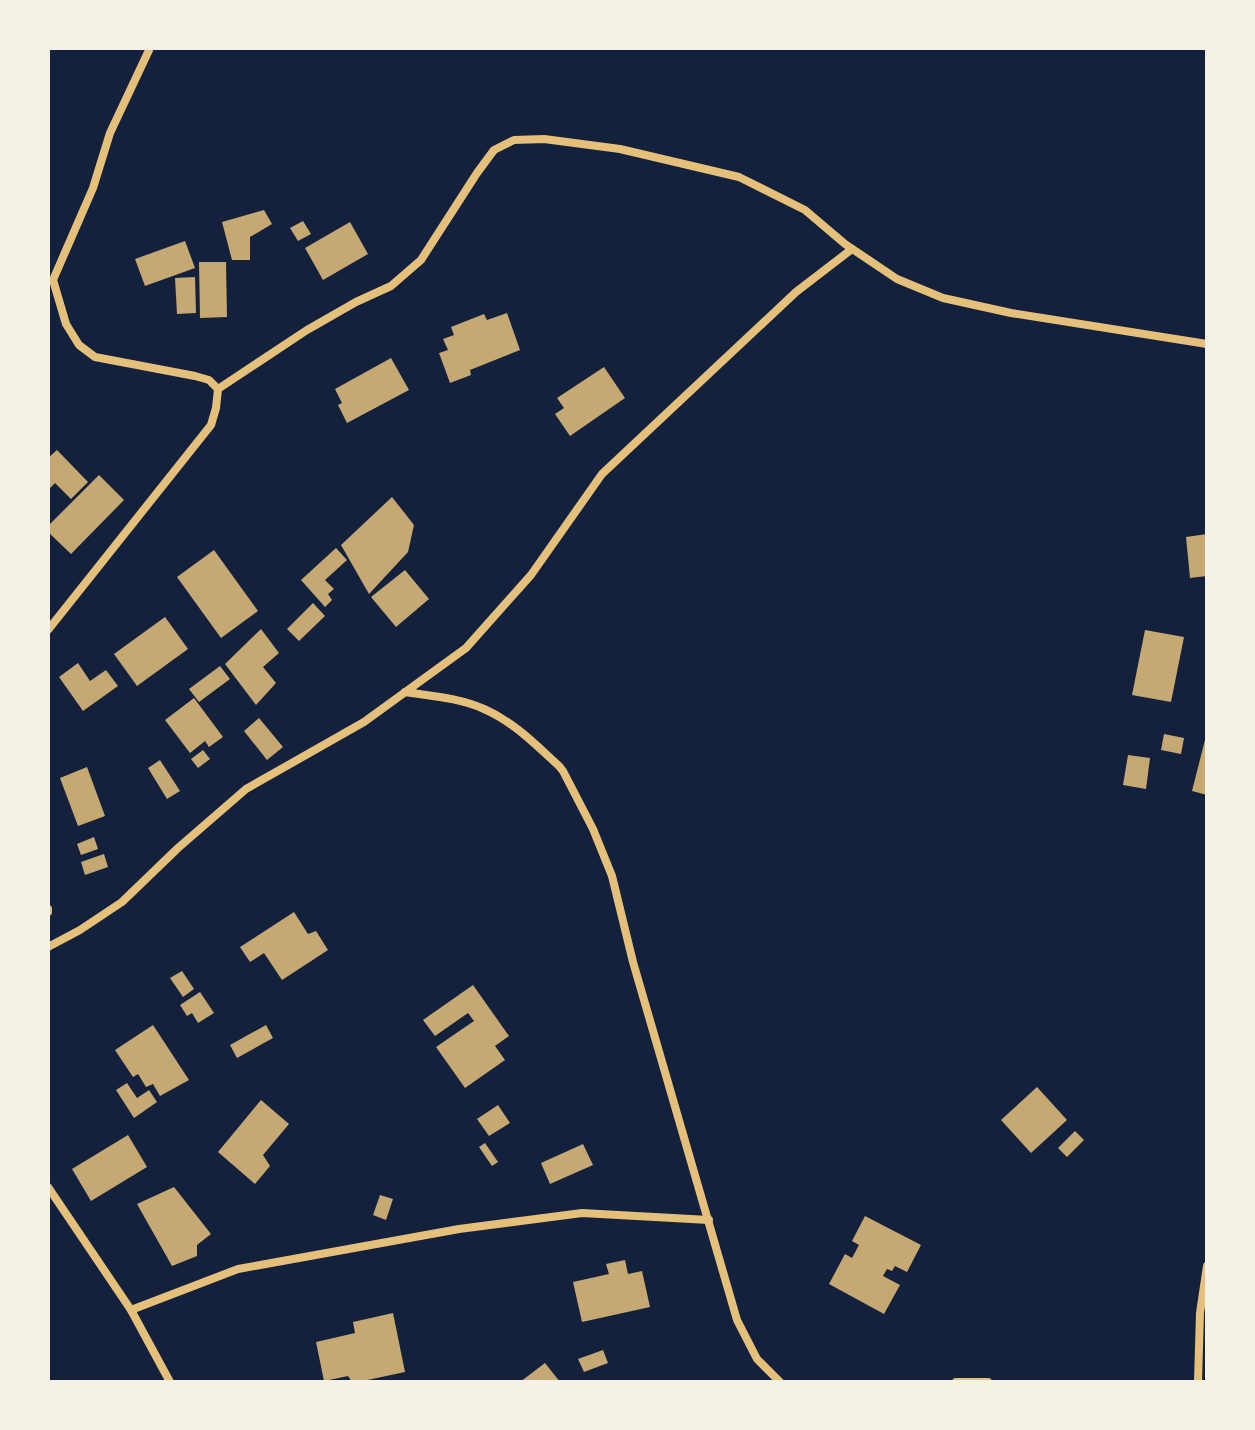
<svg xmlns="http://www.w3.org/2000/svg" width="1255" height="1430" font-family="Cabin,sans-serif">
<rect width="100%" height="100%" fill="#14213d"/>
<g fill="#c6a872">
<polygon points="264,210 272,224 250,237 250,260 232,260 222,222"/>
<polygon points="303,221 311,234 298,241 290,228"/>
<polygon points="350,222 368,254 323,280 305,248"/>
<polygon points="185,241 195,268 145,286 135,259"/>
<polygon points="199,262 226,262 227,317 200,318"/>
<polygon points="195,277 196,313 177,314 175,278"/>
<polygon points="507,313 520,350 470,370 471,375 450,383 439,353 448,350 443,339 454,335 451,327 484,314 487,320"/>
<polygon points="391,358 409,390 347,423 338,405 342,403 335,389"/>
<polygon points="604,367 625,398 570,436 555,414 564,408 557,398"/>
<polygon points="57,450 88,482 71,499 55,483 48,490 48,458"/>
<polygon points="99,475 124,500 71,554 48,532 48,526"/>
<polygon points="392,497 414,525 408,552 369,594 341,545"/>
<polygon points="1207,534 1207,576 1190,578 1186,537"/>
<polygon points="336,548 347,560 325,580 334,589 328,594 332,600 325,607 301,580"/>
<polygon points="214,550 258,611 221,638 177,577"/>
<polygon points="405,570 429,599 396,627 371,597"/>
<polygon points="313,603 325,616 299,641 287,629"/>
<polygon points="165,617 188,649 137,686 114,654"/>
<polygon points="261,629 279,653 263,667 276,683 256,705 225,664"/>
<polygon points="1145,630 1184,637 1171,702 1132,695"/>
<polygon points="78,663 90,681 106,670 118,686 83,711 59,677"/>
<polygon points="220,666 230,679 199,702 189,689"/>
<polygon points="194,698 223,737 209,747 205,741 190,753 165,720"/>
<polygon points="259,718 283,747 267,760 244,731"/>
<polygon points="1164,734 1184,738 1181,754 1161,750"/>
<polygon points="1206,736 1207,736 1207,795 1192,791"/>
<polygon points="203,750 210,759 198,768 191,759"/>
<polygon points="1128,755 1150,758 1146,789 1123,785"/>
<polygon points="160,760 180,791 167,799 148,768"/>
<polygon points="87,767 105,816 78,826 60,778"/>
<polygon points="94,837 98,849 81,855 77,844"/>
<polygon points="104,854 108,867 85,875 81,862"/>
<polygon points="294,912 308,934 316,931 328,950 282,980 264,953 250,962 240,947"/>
<polygon points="182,971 194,989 183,997 170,978"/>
<polygon points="473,985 509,1036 495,1046 505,1060 465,1088 436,1047 474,1021 468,1013 435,1036 423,1020"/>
<polygon points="200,992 214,1013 198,1023 192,1013 187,1016 180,1005"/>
<polygon points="153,1025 189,1080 160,1096 153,1084 146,1087 138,1074 133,1077 115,1050"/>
<polygon points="266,1025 273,1038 237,1058 230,1045"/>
<polygon points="127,1083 137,1098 149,1090 157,1102 134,1118 116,1090"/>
<polygon points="1037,1087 1067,1120 1031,1153 1001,1120"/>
<polygon points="261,1100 289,1124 263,1155 270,1166 255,1184 218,1152"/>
<polygon points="498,1105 510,1123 489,1136 477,1119"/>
<polygon points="1075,1131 1084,1140 1067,1157 1058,1148"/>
<polygon points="128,1135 147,1167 91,1201 72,1169"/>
<polygon points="485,1143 498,1162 492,1166 479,1147"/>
<polygon points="583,1144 593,1165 550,1184 541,1163"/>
<polygon points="174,1187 211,1234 197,1245 197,1256 172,1266 137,1204"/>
<polygon points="380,1195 393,1199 386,1220 373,1215"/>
<polygon points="865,1216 921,1245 907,1272 895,1266 892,1271 887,1269 883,1276 900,1285 884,1314 829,1284 845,1254 852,1258 859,1245 852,1241"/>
<polygon points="625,1260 628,1274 642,1271 650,1307 582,1322 573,1282 609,1274 606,1264"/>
<polygon points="393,1313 405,1372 358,1382 352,1382 348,1376 324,1381 316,1342 355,1333 353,1322"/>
<polygon points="603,1350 608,1363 584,1372 578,1359"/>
<polygon points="545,1363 560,1382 520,1382"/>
</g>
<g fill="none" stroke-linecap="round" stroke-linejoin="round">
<g stroke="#e5c07b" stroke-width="8">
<polyline points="218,389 307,330 356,302 391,286 421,260 477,173 494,150 514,140 544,139 620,149 739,177 805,210 845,244 897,279 943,298 1011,313 1207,344"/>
<polyline points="48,630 211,425 216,408 218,389 209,380 195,376 95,357 79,345 66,324 53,280 93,188 110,133 150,48"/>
<path d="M405 692C431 696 460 698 484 709 514 722 536 745 559 766L563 771 593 829 612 876 633 962 737 1320 757 1359 780 1382"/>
<polyline points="48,909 48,912"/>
<polyline points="48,947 80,930 122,902 178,848 246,789 364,722 466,648 531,575 602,474 796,292 852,249"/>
<polyline points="48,1187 131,1310 170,1382"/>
<polyline points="131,1310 238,1269 459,1229 582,1213 709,1220"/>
<polyline points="956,1382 988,1382"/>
<polyline points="1198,1382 1200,1313 1207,1266"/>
</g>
</g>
<rect width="1255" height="1430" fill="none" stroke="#f6f1e7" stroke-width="100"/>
</svg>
